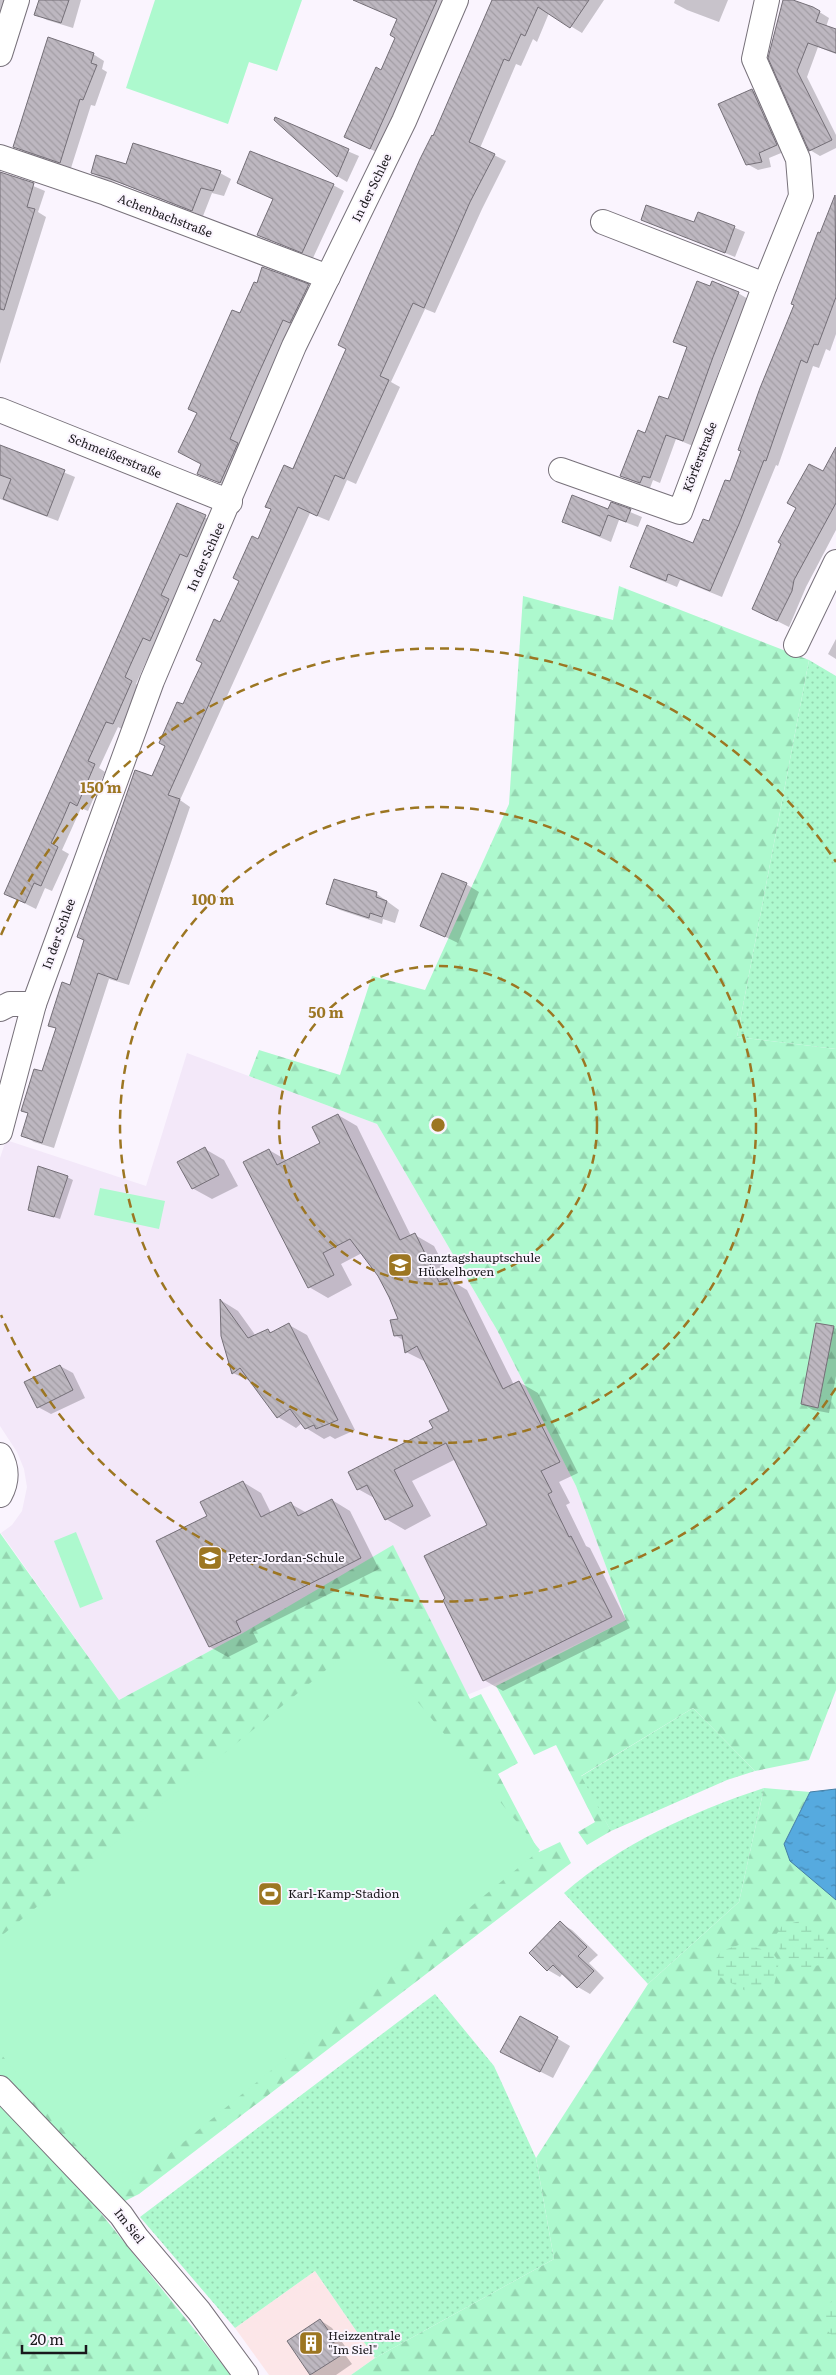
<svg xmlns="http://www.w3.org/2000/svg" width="836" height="2375" font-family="Literata,serif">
<defs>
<pattern id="grass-dots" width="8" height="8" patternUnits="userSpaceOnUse" patternTransform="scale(1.25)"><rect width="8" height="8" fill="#adf9ce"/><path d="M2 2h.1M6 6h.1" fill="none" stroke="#94d5b0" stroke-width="1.8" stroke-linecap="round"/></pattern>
<pattern id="forest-firs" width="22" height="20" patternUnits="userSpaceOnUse" patternTransform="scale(1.25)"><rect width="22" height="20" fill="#adf9ce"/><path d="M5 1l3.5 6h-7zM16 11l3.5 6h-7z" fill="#94d5b0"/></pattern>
<pattern id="wetland-marsh" width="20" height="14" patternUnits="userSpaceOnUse" patternTransform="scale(1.25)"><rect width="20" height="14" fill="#adf9ce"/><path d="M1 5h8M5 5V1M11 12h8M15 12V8" fill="none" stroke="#94d5b0"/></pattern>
<pattern id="water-ripples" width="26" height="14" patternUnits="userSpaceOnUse" patternTransform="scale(1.25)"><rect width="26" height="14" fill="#56aadf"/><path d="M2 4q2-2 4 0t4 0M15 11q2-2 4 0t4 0" fill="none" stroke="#4689b4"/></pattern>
<pattern id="building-back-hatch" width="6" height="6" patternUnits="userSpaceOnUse" patternTransform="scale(1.25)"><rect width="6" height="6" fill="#bdb7c0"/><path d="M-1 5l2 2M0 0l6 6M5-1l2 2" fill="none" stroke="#a29da4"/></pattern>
</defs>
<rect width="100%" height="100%" fill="#faf4fe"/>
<polygon fill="#fce6e8" points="315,2271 375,2358 351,2375 269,2375 235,2328"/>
<polygon fill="#f3e8f9" points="187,1053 377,1124 497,1330 576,1486 626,1620 492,1685 459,1698 243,1633 119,1700 1,1533 12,1525 22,1511 27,1487 24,1469 17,1452 0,1426 0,1158 6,1140 146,1186"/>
<g fill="url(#grass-dots)">
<polygon points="809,660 836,676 836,1049 737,1037"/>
<polygon points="693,1708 755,1771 727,1780 611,1831 580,1777"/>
<path d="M764 1788 739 1902 648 1984 564 1893C620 1844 694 1811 764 1788Z"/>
<polygon points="435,1994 494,2066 536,2158 554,2259 375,2358 315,2271 235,2328 140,2217"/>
</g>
<g fill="url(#forest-firs)">
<polygon points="619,586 809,660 737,1037 836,1049 836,1690 809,1760 755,1771 693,1708 581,1776 611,1831 587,1845 578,1832 595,1822 556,1745 534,1755 496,1686 626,1620 576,1486 497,1330 377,1124 249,1076 259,1050 340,1075 372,976 425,990 509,804 523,596 613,620"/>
<polygon points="0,1533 119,1700 243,1633 393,1545 470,1699 481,1694 518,1763 498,1774 539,1852 560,1842 571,1863 139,2194 121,2203 0,2076"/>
<polygon points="764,1788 810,1792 784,1844 836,1900 836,2375 351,2375 375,2358 554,2259 536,2158 648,1984 739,1902"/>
<polygon points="0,2100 91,2201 231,2375 0,2375"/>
</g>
<g fill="url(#wetland-marsh)">
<polygon points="803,1920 822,1930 830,1941 824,1964 797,1970 780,1951 776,1935 782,1926"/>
<polygon points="742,1944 772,1952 779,1962 774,1986 746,1991 718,1976 715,1960 721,1951"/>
<polygon points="836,2301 836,2340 825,2328 822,2312 828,2303"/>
</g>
<g fill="#adf9ce">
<polygon points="155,0 302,0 277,71 249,62 228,124 126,88"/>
<polygon points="100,1188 165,1201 159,1229 94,1215"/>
<polygon points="76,1532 103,1599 80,1608 54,1541"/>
<polygon points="365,1638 540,1850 118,2196 0,2053 0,1937"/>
</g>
<polygon fill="url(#water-ripples)" stroke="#447ea4" points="836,1789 836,1900 790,1861 784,1844 810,1792"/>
<g fill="#0003">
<polygon points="0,0 11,0 0,34"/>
<polygon points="40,0 81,0 73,28 47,20 36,14"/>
<polygon points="385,0 450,0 381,154 357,143 382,71 397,38 398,20 381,11"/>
<polygon points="492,0 604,0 582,33 549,13 537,42 533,39 521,66 516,64 480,148 506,161 482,209 435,313 425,309 391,382 400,387 356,484 347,480 329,521 310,513 180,800 190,807 129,985 109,979 54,1148 34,1142 22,1135 29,1114 22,1110 42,1072 57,1029 50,1025 71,986 85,941 78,937 347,349"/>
<polygon points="675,0 728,0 719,22 687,10 674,3"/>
<polygon points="785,0 813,8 829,18 826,27 836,31 836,54 818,47 807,77 836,135 836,148 820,156 810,150"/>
<polygon points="93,54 104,61 102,69 107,72 95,106 91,105 71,168 26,153 15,146"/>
<polygon points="752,90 762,96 786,151 769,158 771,167 758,170 747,164"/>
<polygon points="275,120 359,156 347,182 337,176"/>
<polygon points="126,166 220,173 231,179 224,196 212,193 203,216 120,183 103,179 92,173"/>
<polygon points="0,172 45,191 38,212 46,217 0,364"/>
<polygon points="333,185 344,191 313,258 258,235 274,200 250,188"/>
<polygon points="836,195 836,334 830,351 826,349 819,368 813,366 778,466 776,465 722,597 680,580 677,587 643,573 632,566 694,545 710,523 731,483"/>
<polygon points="699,213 745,232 735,257 642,219 695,224"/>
<polygon points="263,268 319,292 231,488 198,473"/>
<polygon points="711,288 738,293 748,299 722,362 693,446 676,439 660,483 653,480 650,488 632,481 622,476 668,401 688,348 675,341"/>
<polygon points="0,446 75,477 58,521 0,499"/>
<polygon points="836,449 836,530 806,587 789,627 765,615 823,473"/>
<polygon points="178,504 216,523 191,559 172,602 179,606 161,646 155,643 145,664 136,684 143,688 124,730 118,727 99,768 105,772 88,811 81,808 62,850 69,854 52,891 45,888 36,909 6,894"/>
<polygon points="611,504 642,517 638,527 619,520 611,542 564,522 609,510"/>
<polygon points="836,639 836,659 828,654"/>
<polygon points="466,884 479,892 458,943 421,925"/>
<polygon points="377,894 399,910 395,923 383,919 382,924 340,910 328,903"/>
<polygon points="338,1115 357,1126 411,1236 415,1235 434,1246 452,1281 467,1290 514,1385 519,1382 538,1393 578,1473 559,1482 570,1503 566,1505 586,1546 590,1548 630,1628 503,1691 484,1680 489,1525 456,1459 412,1481 431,1516 405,1530 386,1519 376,1499 358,1489 434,1428 451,1412 426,1362 406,1352 404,1341 395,1335 400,1320 379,1276 362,1253 341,1264 352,1285 328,1298 309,1287 269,1150 288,1161 322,1143"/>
<polygon points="205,1149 224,1160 238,1186 212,1199 192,1188"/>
<polygon points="67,1177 73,1180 60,1219 29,1209"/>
<polygon points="222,1301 238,1311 256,1336 268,1331 273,1333 289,1325 307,1335 355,1430 335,1439 330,1436 324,1439 306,1428 302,1423 296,1428 278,1417 252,1382 233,1373"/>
<polygon points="834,1327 836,1329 836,1376 829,1413 813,1410 802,1404"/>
<polygon points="60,1366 73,1373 85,1398 51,1414 38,1407"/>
<polygon points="243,1482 261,1493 271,1513 291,1504 307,1513 332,1500 350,1511 379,1569 253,1632 258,1642 228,1657 210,1647 208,1516"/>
<polygon points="560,1923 572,1930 598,1955 589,1963 604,1978 590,1994 578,1987 563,1973 560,1977 548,1970"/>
<polygon points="521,2017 570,2046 553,2078 515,2059"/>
<polygon points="320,2320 332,2328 347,2349 343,2352 352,2364 336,2375 312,2375 289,2342"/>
</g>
<g fill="url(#building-back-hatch)" stroke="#746f77">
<polygon points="39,0 69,0 61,23 34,15"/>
<polygon points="353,0 437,0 370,149 344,137 376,67 381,70 395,38 390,35 397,19"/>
<polygon points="492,0 589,0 570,28 538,7 525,36 521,34 509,61 504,59 469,142 495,154 470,202 424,308 413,303 380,376 389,380 344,479 335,475 317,516 298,507 168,795 180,799 117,980 98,973 42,1143 21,1136 28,1113 21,1111 34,1069 42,1071 56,1028 48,1026 62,982 70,985 84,940 77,937 135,770 152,776 165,746 159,743 177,702 183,704 192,684 202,663 196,660 214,619 220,622 239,581 233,578 252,536 258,539 271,509 265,507 284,465 293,469 302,448 346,349 338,345 420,159 432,135 433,136"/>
<polygon points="783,0 793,0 813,7 820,11 816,22 836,29 836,53 808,43 797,71 832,140 809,151 768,58"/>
<polygon points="48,37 94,53 91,63 97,65 83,100 80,99 60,163 13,147"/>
<polygon points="752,89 777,145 759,153 762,162 746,165 718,104"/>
<polygon points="275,117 349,149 337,177 274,120"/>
<polygon points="133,143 221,171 213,191 201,188 192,211 108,178 91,173 96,155 126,164"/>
<polygon points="250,151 334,184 302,253 257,235 273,199 237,183"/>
<polygon points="0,172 34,183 27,207 35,209 4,310 0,309"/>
<polygon points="835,195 836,297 818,345 814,344 807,363 801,360 766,461 764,460 739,524 710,591 668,574 666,581 630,567 647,525 693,543 703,519 709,521 725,480 730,481 741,451 738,450 760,388 794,305 791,304 818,232 820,233"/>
<polygon points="646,205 694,222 698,212 735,226 725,253 641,220"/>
<polygon points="262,267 309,284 290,323 283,320 256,379 230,439 238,443 220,483 197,474 201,464 178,452 197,413 188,409 232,310 240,313 254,282 257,283"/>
<polygon points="697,281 710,286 712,281 739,292 713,357 683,441 666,435 650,478 643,476 640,483 620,476 638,430 645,433 659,396 668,399 687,347 673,342"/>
<polygon points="0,445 65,470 47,516 3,499 11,479 0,475"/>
<polygon points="836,447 836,503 794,580 792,591 777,621 752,609 781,544 778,542 796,508 787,503 809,464 823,471"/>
<polygon points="572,495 608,509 611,502 631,509 626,522 608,515 600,536 562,522"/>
<polygon points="177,503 206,515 187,557 180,554 161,595 169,599 150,641 143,638 134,657 125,677 132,681 113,724 106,722 88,761 95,764 77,806 70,802 61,823 51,843 58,847 41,886 34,883 25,903 4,894"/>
<polygon points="442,873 467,883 445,937 420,926"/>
<polygon points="334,879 377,892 376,897 387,901 382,917 370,913 369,918 326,904"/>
<polygon points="338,1114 400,1240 415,1233 439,1282 448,1278 503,1389 519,1381 560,1462 541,1471 552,1492 548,1494 569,1537 571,1536 612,1617 483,1681 443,1600 445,1598 424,1556 487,1525 446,1443 394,1470 413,1506 385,1520 367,1485 357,1490 348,1472 433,1428 429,1421 449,1411 417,1346 405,1353 402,1335 394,1336 390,1320 398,1319 389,1297 378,1276 350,1239 323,1253 334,1275 308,1288 243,1162 269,1149 277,1165 320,1143 312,1127"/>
<polygon points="205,1147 219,1175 192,1189 177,1162"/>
<polygon points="38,1166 68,1176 54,1217 28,1210"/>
<polygon points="220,1299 248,1338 268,1329 270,1333 289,1323 338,1420 316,1429 314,1425 305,1429 290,1409 277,1418 240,1368 232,1374 221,1336"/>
<polygon points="816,1323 834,1326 818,1408 801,1404"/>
<polygon points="60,1365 73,1390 37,1408 24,1382"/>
<polygon points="243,1481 261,1517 291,1502 298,1516 332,1499 361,1558 236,1621 241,1632 209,1647 156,1541 207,1516 200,1502"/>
<polygon points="560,1921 587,1947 578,1956 594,1971 577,1988 553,1965 547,1971 529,1953"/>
<polygon points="520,2016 558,2037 540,2072 500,2052"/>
<polygon points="320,2319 336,2341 331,2344 340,2356 310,2375 287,2341"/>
</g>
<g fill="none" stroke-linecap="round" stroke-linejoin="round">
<defs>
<g id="street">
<polyline points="0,54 17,0"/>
<polyline points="0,157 106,193 328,277"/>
<polyline points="603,222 765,285"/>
<polyline points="0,410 230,502"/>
<polyline points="561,470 680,512 765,285 801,196 798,159 754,59 767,0"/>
<polyline points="796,645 836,562"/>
<polyline points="0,1009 10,1004 34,1004"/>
<polyline points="0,1132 34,1004 152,681 294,346 404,121 456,0"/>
<path d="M0 1455C8 1469 7 1482 0 1495"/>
<polyline points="0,2088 121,2215 137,2238 199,2311 246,2375"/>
</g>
</defs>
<use href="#street" stroke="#77717a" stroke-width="26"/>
<use href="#street" stroke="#fff" stroke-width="24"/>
</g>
<g fill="none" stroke="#9c7622" stroke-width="2.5" stroke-dasharray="9 6">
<circle cx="438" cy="1125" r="159"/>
<circle cx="438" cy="1125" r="318"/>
<path d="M836 1388A477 477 0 0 1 1 1315M1 935A477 477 0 0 1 836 862"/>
</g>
<defs>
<symbol id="school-square" viewBox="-11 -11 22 22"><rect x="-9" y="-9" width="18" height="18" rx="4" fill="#9c7622" stroke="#faf4fe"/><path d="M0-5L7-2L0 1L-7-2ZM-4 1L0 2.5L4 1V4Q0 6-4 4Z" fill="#fff"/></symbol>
<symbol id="stadium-square" viewBox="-11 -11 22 22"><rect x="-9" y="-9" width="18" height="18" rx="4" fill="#9c7622" stroke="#faf4fe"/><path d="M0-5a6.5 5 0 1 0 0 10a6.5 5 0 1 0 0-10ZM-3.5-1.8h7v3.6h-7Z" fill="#fff"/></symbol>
<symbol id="building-square" viewBox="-11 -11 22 22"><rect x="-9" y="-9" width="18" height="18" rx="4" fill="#9c7622" stroke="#faf4fe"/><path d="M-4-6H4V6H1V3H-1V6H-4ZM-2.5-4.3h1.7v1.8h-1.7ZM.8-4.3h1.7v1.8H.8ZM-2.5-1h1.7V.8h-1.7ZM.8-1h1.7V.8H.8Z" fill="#fff"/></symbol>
</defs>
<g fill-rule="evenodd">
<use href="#school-square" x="386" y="1251" width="28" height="28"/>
<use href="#school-square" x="196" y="1544" width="28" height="28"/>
<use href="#stadium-square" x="256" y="1880" width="28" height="28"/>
<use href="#building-square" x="297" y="2329" width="28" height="28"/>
</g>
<g text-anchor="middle" stroke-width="4" stroke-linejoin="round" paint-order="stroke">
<g font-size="12" fill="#1a181c" stroke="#faf4fe">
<text transform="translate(372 188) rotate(-64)" y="4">In der Schlee</text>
<text transform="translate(165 216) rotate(21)" y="4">Achenbachstraße</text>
<text transform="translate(115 456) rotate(22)" y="4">Schmeißerstraße</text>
<text transform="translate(700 457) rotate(-69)" y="4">Körferstraße</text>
<text transform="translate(206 557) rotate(-66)" y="4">In der Schlee</text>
<text transform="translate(59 934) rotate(-70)" y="4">In der Schlee</text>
<text transform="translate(129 2226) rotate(52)" y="4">Im Siel</text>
</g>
<g font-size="12" fill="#1a181c" stroke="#faf4fe" text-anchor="start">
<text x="418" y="1262">Ganztagshauptschule<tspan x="418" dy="14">Hückelhoven</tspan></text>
<text x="228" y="1562">Peter-Jordan-Schule</text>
<text x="288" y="1898">Karl-Kamp-Stadion</text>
<text x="328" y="2340">Heizzentrale<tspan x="328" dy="14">"Im Siel"</tspan></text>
</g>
</g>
<circle cx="438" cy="1125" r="8" fill="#9c7622" stroke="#faf4fe" stroke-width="2.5"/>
<g font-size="15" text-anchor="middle" font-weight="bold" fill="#9c7622" stroke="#faf4fe" stroke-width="4" stroke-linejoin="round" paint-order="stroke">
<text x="101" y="793">150 m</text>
<text x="213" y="905">100 m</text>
<text x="326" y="1018">50 m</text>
</g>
<path d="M22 2345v8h64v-8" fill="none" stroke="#1a181c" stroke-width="2.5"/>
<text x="30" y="2345" font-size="15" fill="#1a181c" stroke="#faf4fe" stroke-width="4" paint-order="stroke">20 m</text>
</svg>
